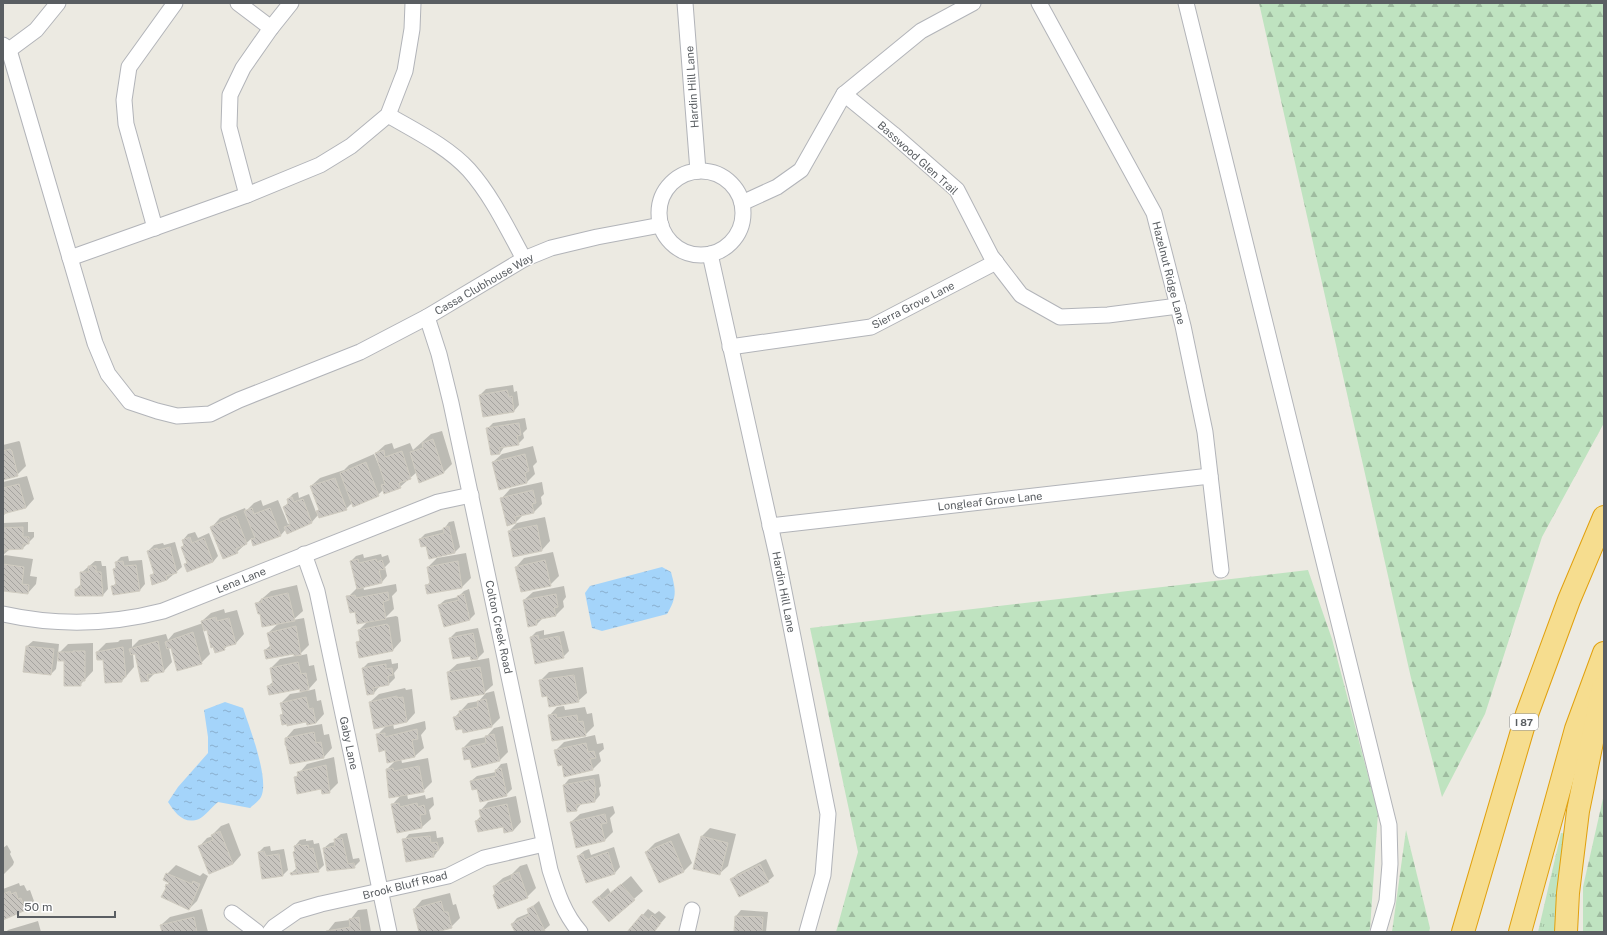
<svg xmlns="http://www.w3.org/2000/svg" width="1607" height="935" font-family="'Public Sans',sans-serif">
<defs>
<pattern id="grass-tufts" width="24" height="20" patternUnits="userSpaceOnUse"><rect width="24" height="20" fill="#bfe3c0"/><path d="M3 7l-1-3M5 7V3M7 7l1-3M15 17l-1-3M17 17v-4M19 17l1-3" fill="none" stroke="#9ebb9f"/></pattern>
<pattern id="forest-firs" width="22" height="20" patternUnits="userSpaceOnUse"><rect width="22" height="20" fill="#bfe3c0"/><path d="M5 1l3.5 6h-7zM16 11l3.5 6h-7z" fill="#9ebb9f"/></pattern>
<pattern id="water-ripples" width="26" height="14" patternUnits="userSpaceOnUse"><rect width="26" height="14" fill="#a4d4fa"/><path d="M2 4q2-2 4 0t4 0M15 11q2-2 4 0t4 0" fill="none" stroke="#89afce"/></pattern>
<pattern id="building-back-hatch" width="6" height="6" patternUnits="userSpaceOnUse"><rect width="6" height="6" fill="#c8c5bf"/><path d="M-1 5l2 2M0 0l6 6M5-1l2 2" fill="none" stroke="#a5a39f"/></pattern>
</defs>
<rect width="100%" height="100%" fill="#eceae2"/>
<polygon fill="url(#grass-tufts)" points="1561,833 1569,834 1558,932 1538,932"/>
<g fill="url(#forest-firs)">
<polygon points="1259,3 1604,3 1604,423 1542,537 1485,714 1442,797 1411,678"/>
<polygon points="1308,570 1332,639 1378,813 1370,929 1368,932 836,932 858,852 810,628"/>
<polygon points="1604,794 1604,932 1583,932 1583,887"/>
<polygon points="1406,830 1430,928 1429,932 1392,932"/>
</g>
<g fill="url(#water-ripples)">
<path d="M662 567 671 572C676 591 677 597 667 614L602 631 592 628 585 593 590 586Z"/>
<path d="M225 702 243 708C249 726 270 780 261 797 259 801 253 805 250 808L218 802C213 806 204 817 199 819 184 825 175 813 168 802L178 787 208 753V737L204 710Z"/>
</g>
<g fill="#0003">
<polygon points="513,385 514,392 517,391 519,405 514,411 480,395 486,389"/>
<polygon points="525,418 527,429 523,433 524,438 518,444 505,446 500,453 487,429 493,423"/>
<polygon points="442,431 452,464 444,472 417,472 400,487 384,489 378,495 352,503 346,509 318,515 312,522 287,533 286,529 281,535 254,544 252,538 237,552 212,527 220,518 245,508 246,511 254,503 261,500 263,506 278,500 288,524 290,523 284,507 289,502 288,499 293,494 298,492 299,498 309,494 316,512 320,509 311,486 320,478 344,470 349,465 374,454 379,466 380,465 376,453 385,445 392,443 394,449 410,443 413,450 431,434"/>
<polygon points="19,441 20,442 26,466 17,475 3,479 3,445"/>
<polygon points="533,446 537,462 533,466 535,474 527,482 493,462 502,454"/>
<polygon points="27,476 34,499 26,508 7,512 3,516 3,482"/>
<polygon points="542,482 544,494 541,497 542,504 534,512 524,514 516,522 502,498 510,489"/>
<polygon points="545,517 550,541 542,550 514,556 509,531 517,523"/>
<polygon points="454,521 460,547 455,552 430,558 426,545 420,539 425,534 444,529 449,522"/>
<polygon points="28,522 28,532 34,532 34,537 23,548 10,549 3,555 3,523"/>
<polygon points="195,532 198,538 209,533 218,556 213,562 185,564 188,562 182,547 184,544 183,540 188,534"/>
<polygon points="175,542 182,567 167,580 151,576 154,572 148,551 154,545 163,543 164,545"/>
<polygon points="553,552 559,576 550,585 516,567 524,558"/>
<polygon points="466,553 471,578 462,587 428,593 426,586 431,581 428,567 437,558"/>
<polygon points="363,554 364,558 381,554 382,557 388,555 390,562 385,567 387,576 382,582 363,586 364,590 396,584 397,591 392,596 394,609 385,618 396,616 398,617 401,641 393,650 357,643 361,639 359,630 368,621 356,611 348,597 357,588 351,561 356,556"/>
<polygon points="5,555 33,559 30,576 37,577 36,584 28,593 3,590 3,557"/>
<polygon points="128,556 129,561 142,560 145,584 140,590 113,586 116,583 114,569 117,567 116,562 121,557"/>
<polygon points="95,561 101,561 102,566 106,566 108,589 103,595 76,589 82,583 81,573"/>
<polygon points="297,585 303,611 293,620 304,618 309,645 298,656 307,654 309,666 314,665 317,680 307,691 315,689 317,701 321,700 324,714 316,723 281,715 283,713 281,703 290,694 302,692 301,687 268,686 274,681 271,668 280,659 295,656 295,652 265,650 271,645 268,633 279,623 261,613 256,604 271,591"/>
<polygon points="564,586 566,597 563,601 564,607 555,616 544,617 537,624 524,600 533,592"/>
<polygon points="469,589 475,614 470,619 439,605 445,600 458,597 464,591"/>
<polygon points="224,609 225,613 237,610 244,634 236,643 229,645 224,649 207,629 203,630 210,654 201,663 171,647 169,648 172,662 164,671 156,672 148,680 136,653 133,654 134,667 122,681 97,652 106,643 118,642 120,640 132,639 132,647 139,640 166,634 168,640 174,633 203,623 202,621 211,613"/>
<polygon points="478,628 484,652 478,658 472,659 471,654 450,638 456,632"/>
<polygon points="544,630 544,635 564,631 569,651 563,657 531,637 536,632"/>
<polygon points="33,641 59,644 58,654 68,644 93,643 93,671 80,685 65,660 58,656 56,669 51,674 27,646"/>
<polygon points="489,658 493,685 484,693 448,672 457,664"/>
<polygon points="391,659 392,664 398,663 398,668 394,673 395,678 389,684 379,686 379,687 374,693 368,694 363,668 368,663"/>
<polygon points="583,667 587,693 578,701 548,695 540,681 549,672"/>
<polygon points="405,688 406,690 412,689 415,713 407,722 393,724 394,729 425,721 426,729 421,735 424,748 415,756 401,759 402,763 428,758 432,782 423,791 407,794 408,799 425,795 426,799 433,797 434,805 429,810 431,819 422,827 397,832 392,805 402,794 387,769 396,760 385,749 377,735 386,726 370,702 379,694"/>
<polygon points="494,691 500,718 492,726 463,728 455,717 468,703 479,701 486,693"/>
<polygon points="564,706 565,710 585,707 587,714 592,713 594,726 585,735 549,716 557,707"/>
<polygon points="322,724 324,735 329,734 332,748 324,757 286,738 294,729"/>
<polygon points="503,726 508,752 500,760 471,758 463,748 471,740 486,737 494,728"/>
<polygon points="595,735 597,744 603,743 604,749 599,753 601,761 592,770 555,751 564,742"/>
<polygon points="334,757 338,783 329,792 295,778 307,764"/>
<polygon points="507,763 512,789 506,795 478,787 471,781 477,776 496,772 496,770 501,764"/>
<polygon points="599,774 601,786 599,788 600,795 595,801 582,803 576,810 564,785 569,779"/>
<polygon points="516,796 521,822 513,831 503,825 476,821 481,816 480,811 488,802"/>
<polygon points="613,806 615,813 610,818 613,832 605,840 571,822 580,814"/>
<polygon points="229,823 241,855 233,864 199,847 207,838 213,836 212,835 221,826"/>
<polygon points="710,828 736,834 728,866 719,874 702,836"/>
<polygon points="436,831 437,838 443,837 444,843 434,856 404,840 409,834"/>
<polygon points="347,833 353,859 359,858 360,861 354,867 328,870 324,848 330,843 335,842 335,839 341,834"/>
<polygon points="679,833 692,863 683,872 646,852 655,843"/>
<polygon points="306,839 306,841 313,840 314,844 319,843 324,865 318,871 291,873 297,868 294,852 296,850 295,846 300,840"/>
<polygon points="7,845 11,852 10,854 14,862 13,865 3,875 3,848"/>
<polygon points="270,846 271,851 284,849 288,870 283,875 262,877 259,852 264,847"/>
<polygon points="614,847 620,867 615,873 586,882 578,856 584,851 589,849 591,855"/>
<polygon points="766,859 774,876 768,881 731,880 737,874"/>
<polygon points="527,864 536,888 527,897 496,892 494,886 503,878 512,874 520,866"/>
<polygon points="176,865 200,876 203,873 208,876 197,901 189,909 167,888 167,885 170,882 167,874"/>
<polygon points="631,876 643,891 609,921 593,902 608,888 611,893"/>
<polygon points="19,883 20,886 24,885 27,891 30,890 34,901 25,909 3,919 3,889"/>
<polygon points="450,893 453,905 456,904 460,918 451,927 432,932 420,932 414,909 422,900"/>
<polygon points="539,901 550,925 542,932 516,932 512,924 517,918 529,913 528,910"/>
<polygon points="202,909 208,932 163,932 161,925 170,917"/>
<polygon points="367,909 371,932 327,932 335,922 350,920 358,910"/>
<polygon points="648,909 655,914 659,911 666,917 653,932 628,932"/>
<polygon points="741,910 768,912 766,932 735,932 736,916"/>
<polygon points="38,921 41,932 6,932 8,930"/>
</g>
<g fill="url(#building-back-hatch)" stroke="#d0ccc1">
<polygon points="507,390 509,397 512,396 514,412 483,417 479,395"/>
<polygon points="519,423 521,435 517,436 519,445 499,448 500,454 491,455 486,428"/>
<polygon points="433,439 444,473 419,483 410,452 423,448 422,443"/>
<polygon points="10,449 12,451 18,476 3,480 3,451"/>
<polygon points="384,450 385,457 402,451 411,479 399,483 401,488 384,494 381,485 385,484 375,453"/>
<polygon points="525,454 529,471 525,473 527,483 499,490 492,462"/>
<polygon points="366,462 379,496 353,507 340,473"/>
<polygon points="335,478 347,510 319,518 316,511 319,510 310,486"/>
<polygon points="19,484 26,508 3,514 3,488"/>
<polygon points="533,490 536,503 532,504 534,513 515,517 516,523 507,526 500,498"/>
<polygon points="292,497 294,502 303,499 312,523 287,534 284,527 290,525 283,507 288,504 287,499"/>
<polygon points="252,508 254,514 270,508 281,536 253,546 251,539 255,538 244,511"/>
<polygon points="234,516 236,516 247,544 236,549 238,553 223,559 210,527"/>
<polygon points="537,525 542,551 513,557 508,531"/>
<polygon points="449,526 455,553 429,559 426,546 421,547 419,539 444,533 443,528"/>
<polygon points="23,527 23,537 29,537 29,544 23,544 23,549 4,550 3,556 3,528"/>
<polygon points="190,537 192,543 204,538 213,562 187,572 184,564 187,563 181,547 184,546 182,540"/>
<polygon points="170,547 177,573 166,576 167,580 152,585 150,575 154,574 147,551 157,548 158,550"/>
<polygon points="358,559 359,563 376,559 377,562 382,560 385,569 379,570 382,583 357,589 350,561"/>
<polygon points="545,560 551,586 521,592 515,567"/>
<polygon points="123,561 124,566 136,565 140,591 113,595 111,586 116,585 113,569 116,568 115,562"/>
<polygon points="458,561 462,588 427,594 425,585 430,584 427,567"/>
<polygon points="3,564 24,567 22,584 29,585 28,594 3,591"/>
<polygon points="88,566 96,566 96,572 101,572 103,596 75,596 75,589 81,589 80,572 89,572"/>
<polygon points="388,592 389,600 383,602 386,619 357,624 355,612 350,613 346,596 355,595 356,598"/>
<polygon points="288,593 295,621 262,627 260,614 258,614 255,603 262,602 261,599"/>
<polygon points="464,594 470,620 444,627 438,605 459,600 457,596"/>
<polygon points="556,594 558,607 554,608 556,616 536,620 537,625 528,627 523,600"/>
<polygon points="216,617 217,621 229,618 236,644 224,647 225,650 215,653 213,647 211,648 207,630 204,631 201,621"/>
<polygon points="387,624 389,626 393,651 359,658 356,642 360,641 358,630"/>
<polygon points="296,626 301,655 294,656 294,654 266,659 264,650 271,649 267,633"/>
<polygon points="193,632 202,664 177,671 171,648 167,649 165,642"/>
<polygon points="473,633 478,659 471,660 470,656 453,659 449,638"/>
<polygon points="538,635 539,640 559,636 564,658 535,664 530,637"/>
<polygon points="158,641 164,672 147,675 149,681 141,682 135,654 131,655 129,649"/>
<polygon points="26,646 54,649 51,675 23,672"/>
<polygon points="123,647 126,677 122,677 122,682 105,683 103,660 97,660 96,652"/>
<polygon points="73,651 85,651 85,681 81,681 81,686 64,686 64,661 58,661 58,652 73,652"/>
<polygon points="298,662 301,674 306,673 309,690 300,692 300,689 269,695 267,686 273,685 270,668"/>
<polygon points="386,664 386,669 392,668 393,675 388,676 389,685 373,688 374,694 367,695 362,668"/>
<polygon points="480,667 485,694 451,700 447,672"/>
<polygon points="574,675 579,702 549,707 547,696 542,697 539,680"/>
<polygon points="397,696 397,698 403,697 407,722 374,729 369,702"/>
<polygon points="306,697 309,709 313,708 316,723 307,725 306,722 287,726 287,724 282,725 280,715 283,714 280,703"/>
<polygon points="486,699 492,727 463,733 462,729 456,730 453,717 460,716 459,711 478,707 477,701"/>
<polygon points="556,714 557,718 577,715 578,722 583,721 586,736 552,741 548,715"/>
<polygon points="417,729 418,739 412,740 415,757 387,763 385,750 379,752 376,734 385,733 385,737"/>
<polygon points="314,732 316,743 321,742 324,758 290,764 286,746 285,745 285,738"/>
<polygon points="494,734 500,761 472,768 470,759 464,760 462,748 486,743 485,736"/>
<polygon points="586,743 588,752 594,751 596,758 590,759 593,770 564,777 562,765 558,766 554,750"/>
<polygon points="326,765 330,793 322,794 321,789 297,794 294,777 298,776 297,772"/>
<polygon points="419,766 424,792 389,798 386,769 393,768 394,771"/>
<polygon points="501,768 507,796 480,802 477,789 472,790 470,781 496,776 495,770"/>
<polygon points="594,779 596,793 594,793 595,802 576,805 577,811 567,812 563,785"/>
<polygon points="399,803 400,807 417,803 418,807 424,805 426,814 420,815 422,828 397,833 391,804"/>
<polygon points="507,804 513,831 504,833 503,827 478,832 475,821 481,819 479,810"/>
<polygon points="605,814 607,823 601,824 605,841 576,848 570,822"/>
<polygon points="220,831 233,864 209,874 198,846 213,840 211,835"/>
<polygon points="430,836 431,843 437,842 439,850 433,851 434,857 406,862 402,839"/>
<polygon points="701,836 728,843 720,875 693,869"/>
<polygon points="342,838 348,864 354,863 355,868 327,871 323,848 335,846 334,839"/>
<polygon points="671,841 684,872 659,883 645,852"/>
<polygon points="300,844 301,846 308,845 309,849 313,848 319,872 291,875 290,873 297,872 293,852 295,851 294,846"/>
<polygon points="264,851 266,856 279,854 283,876 262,879 258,852"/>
<polygon points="608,852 615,874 586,883 577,856 583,854 585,860"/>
<polygon points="760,864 769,882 739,897 730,879"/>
<polygon points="519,872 528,898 498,909 493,895 495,893 493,886 512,879 511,875"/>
<polygon points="166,873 192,884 193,881 200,884 189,910 161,897 166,888 165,887 166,884 168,885 169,883 163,880"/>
<polygon points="621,884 635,900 609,922 592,902 599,896 602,900"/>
<polygon points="10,891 11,894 16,892 18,899 21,898 26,910 3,920 3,894"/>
<polygon points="441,901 444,912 448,912 452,928 436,932 419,932 413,909"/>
<polygon points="533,906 545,931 515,932 511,924 529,915 527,909"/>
<polygon points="642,914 649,920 652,915 661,923 654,932 627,932"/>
<polygon points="735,916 763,917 762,932 734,932"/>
<polygon points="194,917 197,932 162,932 160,925"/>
<polygon points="359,917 361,932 326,932 326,931 350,927 349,919"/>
</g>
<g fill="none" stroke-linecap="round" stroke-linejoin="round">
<defs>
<g id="street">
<polyline points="238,3 271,28"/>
<polyline points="685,3 698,171"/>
<polyline points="1039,3 1154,213 1183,326 1205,432 1221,570"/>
<polyline points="1186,3 1389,825 1390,864 1387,901 1378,932"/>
<polyline points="3,45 9,50 95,343 108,374 130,402 157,411 177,416 210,414 239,400 360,352 427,317 524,259 551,248 597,237 661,225"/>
<polyline points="9,50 36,30 58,3"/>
<polyline points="844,94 893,134 957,190 991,256 1021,295 1060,317 1108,315 1178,306"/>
<path d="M388 115C415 131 447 146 469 170 492 196 507 228 524 259"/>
<circle cx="701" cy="213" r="42"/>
<polyline points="247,195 229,127 230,95 243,68 271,28 291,3"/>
<polyline points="742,203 777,187 801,170 844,94 921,31 973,3"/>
<polyline points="155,228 126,124 124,100 129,67 175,3"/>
<polyline points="710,254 777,556 828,814 823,875 807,932"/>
<polyline points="70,258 247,195 320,165 351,146 388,115 405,71 412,29 413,3"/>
<path d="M427 317 439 354 451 403 550 870C557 892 564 914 580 932"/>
<polyline points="730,347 871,327 996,262"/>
<polyline points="770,526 1210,476"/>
<polyline points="304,554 317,591 389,932"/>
<path d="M3 614C57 626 109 625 163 611L438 502 471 495"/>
<polyline points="232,913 257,932"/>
<polyline points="270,932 274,927 297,911 321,904 448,876 484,858 544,844"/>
<polyline points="687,932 692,910"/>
</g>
<g id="highway">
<polyline points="1463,932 1527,714 1569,600 1604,517"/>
<polyline points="1520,932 1576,729 1604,653"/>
<polyline points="1566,932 1568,893 1578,811 1603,688"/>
</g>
</defs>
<use href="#street" stroke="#b2b4b9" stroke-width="17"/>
<use href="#highway" stroke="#e1a00d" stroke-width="24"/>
<use href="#street" stroke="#fff" stroke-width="15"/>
<use href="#highway" stroke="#f6dd8f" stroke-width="22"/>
</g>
<g text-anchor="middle" stroke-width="3" stroke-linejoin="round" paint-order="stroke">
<rect fill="#fff" stroke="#8c8e91" stroke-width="1" x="1510" y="714" width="28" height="16" rx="3"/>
<g font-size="10" font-weight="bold" fill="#5a5e62">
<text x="1524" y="726">I 87</text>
</g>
<g font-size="11" fill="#5a5e62" stroke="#fff">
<text transform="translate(692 87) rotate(-94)" y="4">Hardin Hill Lane</text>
<text transform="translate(918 158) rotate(42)" y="4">Basswood Glen Trail</text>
<text transform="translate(1169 273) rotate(76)" y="4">Hazelnut Ridge Lane</text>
<text transform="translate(484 284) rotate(-30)" y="4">Cassa Clubhouse Way</text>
<text transform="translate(913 305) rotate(-27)" y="4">Sierra Grove Lane</text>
<text transform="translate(990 501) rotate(-6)" y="4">Longleaf Grove Lane</text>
<text transform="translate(241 580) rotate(-22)" y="4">Lena Lane</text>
<text transform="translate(784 592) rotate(79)" y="4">Hardin Hill Lane</text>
<text transform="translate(499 627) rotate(78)" y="4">Colton Creek Road</text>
<text transform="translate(349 743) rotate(78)" y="4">Gaby Lane</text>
<text transform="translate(405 885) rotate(-14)" y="4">Brook Bluff Road</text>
</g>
</g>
<rect width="1607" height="935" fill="none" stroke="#5a5e62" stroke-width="8"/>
<path d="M18 911v6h97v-6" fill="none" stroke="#5a5e62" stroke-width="2"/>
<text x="24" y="911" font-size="12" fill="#5a5e62" stroke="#ffffff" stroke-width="3" paint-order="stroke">50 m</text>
</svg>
